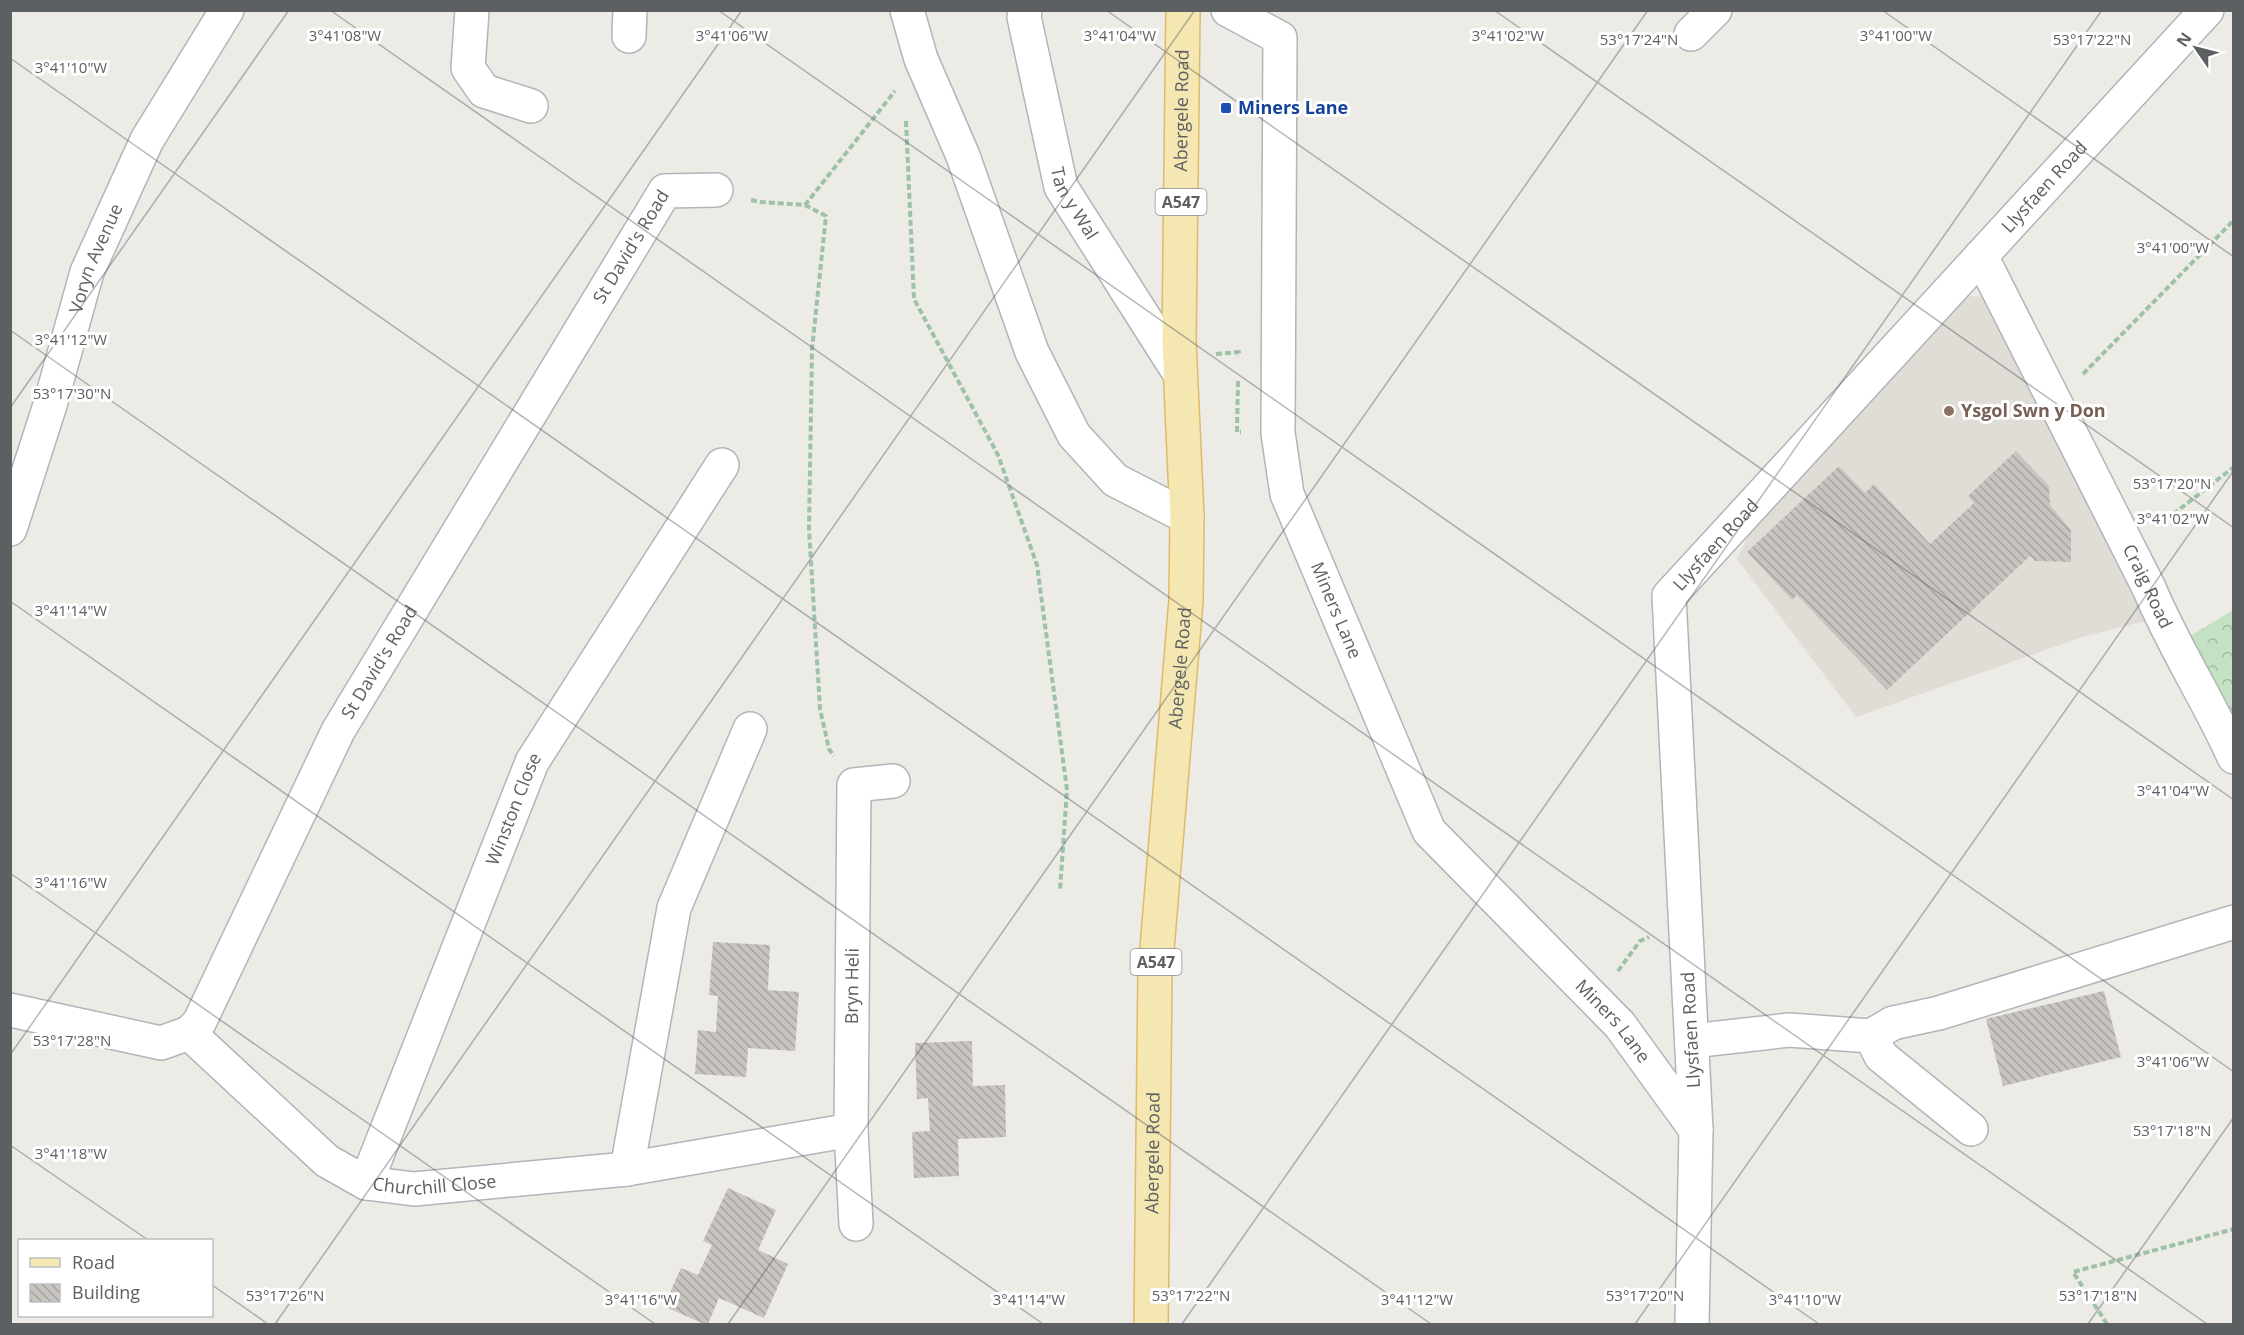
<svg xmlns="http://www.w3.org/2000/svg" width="2244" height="1335" font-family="'Open Sans',sans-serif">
<defs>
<pattern id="forest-crowns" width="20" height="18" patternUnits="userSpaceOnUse" patternTransform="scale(1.5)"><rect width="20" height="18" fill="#c5e1c4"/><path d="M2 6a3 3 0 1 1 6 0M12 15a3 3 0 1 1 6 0" fill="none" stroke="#a3baa3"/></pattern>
<pattern id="building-back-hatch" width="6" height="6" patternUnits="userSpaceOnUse" patternTransform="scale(1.5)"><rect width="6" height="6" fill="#c8c5c1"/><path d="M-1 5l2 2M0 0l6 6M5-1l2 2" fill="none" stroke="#a6a3a0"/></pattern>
</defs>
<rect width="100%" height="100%" fill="#edebe5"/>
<polygon fill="#e0dcd6" points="1963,296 1982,297 2149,620 2082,637 1856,717 1737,559 1753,526"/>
<polygon fill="url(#forest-crowns)" points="2233,610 2233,709 2223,718 2192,635"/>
<g fill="url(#building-back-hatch)">
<polygon points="2016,451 2049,486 2050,505 2071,530 2071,562 2035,561 2030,556 1887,690 1797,595 1792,600 1747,552 1839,466 1865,493 1874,484 1930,544 1974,503 1968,496"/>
<polygon points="713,942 770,945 768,990 799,992 795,1051 748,1048 746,1077 695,1074 698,1030 716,1032 718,996 709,995"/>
<polygon points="2104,991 2121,1057 2003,1086 1986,1019"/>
<polygon points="972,1041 973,1086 1005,1085 1006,1137 958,1139 959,1176 914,1178 912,1132 930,1131 928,1098 917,1099 915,1043"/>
<polygon points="728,1188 776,1210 758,1250 788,1264 764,1318 719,1298 708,1324 704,1324 664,1306 681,1268 698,1275 712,1245 703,1241"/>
</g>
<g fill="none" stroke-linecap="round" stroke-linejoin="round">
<defs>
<g id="minor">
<polyline points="472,10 468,68 484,91 531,106"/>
<polyline points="907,10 921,59 963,156 1032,352 1074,435 1115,480 1187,517"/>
<path id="s1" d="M1025 10 1024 17 1061 187 1180 374"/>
<path id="s2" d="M1228 10 1280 38 1278 433 1287 494 1429 831 1620 1025 1696 1130"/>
<polyline points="1691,34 1715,10"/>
<polyline points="629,36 630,10"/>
<path id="s3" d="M1981 256 2149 588C2173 646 2208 699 2234 757"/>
<path id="s4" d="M10 529 50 405 87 272 147 140 227 10"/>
<path id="s5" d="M10 1010 161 1043 189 1033 199 1023 338 731 665 191 716 190"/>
<path id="s6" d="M189 1033 327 1161 366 1183 414 1189 627 1169 851 1130"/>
<polyline points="1871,1036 1881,1056 1971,1129"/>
<polyline points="1692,1041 1789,1030 1871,1036 1893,1023 1939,1013 2234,922"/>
<polyline points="627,1169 674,908 750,729"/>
<path id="s7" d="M366 1183 532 762 722 465"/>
<path id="s8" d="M856 1224 851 1130 854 785 893 781"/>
<path id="s9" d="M1692 1324 1696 1130 1669 596 2207 10"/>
</g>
<g id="major">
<path id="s10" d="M1151 1324 1155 973 1186 600 1187 517 1179 341 1183 10"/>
</g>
</defs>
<use href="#minor" stroke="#b2b5b8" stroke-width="36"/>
<use href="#major" stroke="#e0b96b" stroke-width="36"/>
<g stroke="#9ec2a7" stroke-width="4" stroke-dasharray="6 3" stroke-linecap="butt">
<polyline points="906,121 914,299 998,455 1037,565 1067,790 1060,890"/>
<polyline points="751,200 761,202 805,205 895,91"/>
<polyline points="805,205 826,216 812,349 809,529 820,709 829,749 834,756"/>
<polyline points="1216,354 1239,352 1238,356"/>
<polyline points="2083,374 2234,220"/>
<polyline points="1238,381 1237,432 1241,432"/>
<polyline points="2159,525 2234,467"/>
<polyline points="1618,971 1640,941 1649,937"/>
<polyline points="2107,1324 2073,1272 2234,1229"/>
</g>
<use href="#minor" stroke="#fff" stroke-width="33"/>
<use href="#major" stroke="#f5e7b2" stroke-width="33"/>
</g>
<path fill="none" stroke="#5c6063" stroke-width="1.5" stroke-opacity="0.45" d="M330 10 2207 1324M718 10 2234 1072M1106 10 2234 800M1494 10 2234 528M1882 10 2234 257M10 58 1819 1324M10 330 1431 1324M10 408 289 10M10 601 1043 1324M10 873 655 1324M10 1055 742 10M10 1145 148 1240M212 1285 268 1324M275 1324 1195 10M728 1324 1648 10M1182 1324 2102 10M1635 1324 2234 470M2088 1324 2234 1117"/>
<rect fill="#1a4fb4" stroke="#fff" stroke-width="2" x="1220" y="102" width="12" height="12" rx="3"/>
<circle fill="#8d6e63" stroke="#fff" stroke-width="2" cx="1949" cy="411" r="6"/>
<g text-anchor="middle" stroke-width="6" stroke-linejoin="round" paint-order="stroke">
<g fill="#fff" stroke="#8d9092" stroke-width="1.5">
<rect x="1155.5" y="189" width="51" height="26" rx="4.5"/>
<rect x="1130.5" y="949" width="51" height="26" rx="4.5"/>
</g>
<g font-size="16" font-weight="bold" fill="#5c6063">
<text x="1181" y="208">A547</text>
<text x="1156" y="968">A547</text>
</g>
<g font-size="18" font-weight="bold" fill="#164399" stroke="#fff" text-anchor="start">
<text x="1238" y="114">Miners Lane</text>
</g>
<g font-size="18" fill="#5c6063" stroke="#fff">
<text dy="6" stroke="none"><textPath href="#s10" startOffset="1215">Abergele Road</textPath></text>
<text dy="6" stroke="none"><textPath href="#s9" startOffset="1284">Llysfaen Road</textPath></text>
<text dy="6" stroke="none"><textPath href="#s1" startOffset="201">Tan y Wal</textPath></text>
<text dy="6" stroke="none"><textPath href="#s5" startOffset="1088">St David's Road</textPath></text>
<text dy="6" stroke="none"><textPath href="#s4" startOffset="284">Voryn Avenue</textPath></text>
<text dy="6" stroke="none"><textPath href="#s9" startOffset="798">Llysfaen Road</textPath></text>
<text dy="6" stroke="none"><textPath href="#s3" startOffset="370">Craig Road</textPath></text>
<text dy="6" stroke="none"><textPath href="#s2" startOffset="642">Miners Lane</textPath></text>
<text dy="6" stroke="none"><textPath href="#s5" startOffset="602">St David's Road</textPath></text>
<text dy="6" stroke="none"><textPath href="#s10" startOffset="657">Abergele Road</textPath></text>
<text dy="6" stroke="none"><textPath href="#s7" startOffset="402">Winston Close</textPath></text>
<text dy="6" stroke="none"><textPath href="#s8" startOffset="238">Bryn Heli</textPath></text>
<text dy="6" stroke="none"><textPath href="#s2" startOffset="1146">Miners Lane</textPath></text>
<text transform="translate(1691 1030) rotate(-93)" y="6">Llysfaen Road</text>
<text dy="6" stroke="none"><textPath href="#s10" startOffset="171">Abergele Road</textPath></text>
<text dy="6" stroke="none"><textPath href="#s6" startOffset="302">Churchill Close</textPath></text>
</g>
<g font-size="18" font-weight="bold" fill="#785e54" stroke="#fff" text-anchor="start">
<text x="1961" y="417">Ysgol Swn y Don</text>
</g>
</g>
<g font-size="15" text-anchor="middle" fill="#5c6063" stroke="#fff" stroke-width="6" stroke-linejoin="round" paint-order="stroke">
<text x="345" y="41">3°41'08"W</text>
<text x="732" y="41">3°41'06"W</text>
<text x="1120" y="41">3°41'04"W</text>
<text x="1508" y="41">3°41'02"W</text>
<text x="1896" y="41">3°41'00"W</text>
<text x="1639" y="45">53°17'24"N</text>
<text x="2092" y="45">53°17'22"N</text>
<text x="71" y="73">3°41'10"W</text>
<text x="2173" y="253">3°41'00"W</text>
<text x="71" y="345">3°41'12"W</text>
<text x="72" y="399">53°17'30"N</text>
<text x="2172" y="489">53°17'20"N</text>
<text x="2173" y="524">3°41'02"W</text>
<text x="71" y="616">3°41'14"W</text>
<text x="2173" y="796">3°41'04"W</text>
<text x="71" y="888">3°41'16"W</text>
<text x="72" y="1046">53°17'28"N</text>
<text x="2173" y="1067">3°41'06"W</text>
<text x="2172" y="1136">53°17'18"N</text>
<text x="71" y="1159">3°41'18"W</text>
<text x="285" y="1301">53°17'26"N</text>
<text x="1191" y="1301">53°17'22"N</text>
<text x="1645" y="1301">53°17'20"N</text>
<text x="2098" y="1301">53°17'18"N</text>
<text x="641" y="1305">3°41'16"W</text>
<text x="1029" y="1305">3°41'14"W</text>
<text x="1417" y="1305">3°41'12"W</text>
<text x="1805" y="1305">3°41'10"W</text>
</g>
<rect width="2244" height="1335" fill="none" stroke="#5c6063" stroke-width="24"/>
<rect x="18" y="1239" width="195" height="78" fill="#ffffff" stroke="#bebfc1" stroke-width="1.5"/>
<rect x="30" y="1258" width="30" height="9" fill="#f5e7b2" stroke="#bebfc1" stroke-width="1.5"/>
<text x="72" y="1269" font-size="18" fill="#5c6063">Road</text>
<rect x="30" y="1284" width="30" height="18" fill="url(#building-back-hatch)" stroke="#bebfc1" stroke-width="1.5"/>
<text x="72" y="1299" font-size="18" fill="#5c6063">Building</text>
<g transform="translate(2196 48) rotate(305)" stroke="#ffffff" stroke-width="4.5" paint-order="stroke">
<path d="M0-4.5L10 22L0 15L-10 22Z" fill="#5c6063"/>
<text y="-9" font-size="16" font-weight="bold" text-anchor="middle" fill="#5c6063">N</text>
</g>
</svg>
